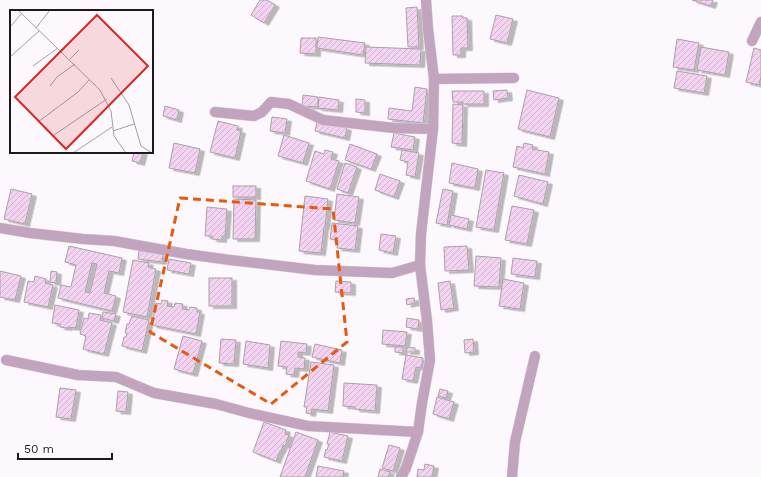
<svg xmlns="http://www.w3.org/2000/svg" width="761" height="477" font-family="'Work Sans',sans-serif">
<defs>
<pattern id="building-hatch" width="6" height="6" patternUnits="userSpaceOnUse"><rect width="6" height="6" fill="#f4d2f1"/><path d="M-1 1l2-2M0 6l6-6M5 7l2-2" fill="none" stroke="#d1b4ce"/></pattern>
<filter id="shadow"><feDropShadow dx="4.5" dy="2.5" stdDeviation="0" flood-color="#0004"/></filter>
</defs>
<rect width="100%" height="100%" fill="#fdf8fd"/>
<g fill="url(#building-hatch)" stroke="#a7a2a6" fill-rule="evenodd" filter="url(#shadow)">
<polygon points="260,0 267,0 275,5 264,23 251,15"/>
<polygon points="692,0 713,0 711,6"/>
<polygon points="417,7 419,47 408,47 406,8"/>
<polygon points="496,15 513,19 507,43 490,39"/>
<polygon points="452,16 463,16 463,18 467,18 468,48 461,48 461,55 453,55"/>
<polygon points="318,37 365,43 363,55 317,48"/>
<polygon points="301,38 316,38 316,54 300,53"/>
<polygon points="677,39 699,43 694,70 673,67"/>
<polygon points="366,47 421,49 420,65 365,63"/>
<polygon points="701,47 729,52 725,75 697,70"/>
<polygon points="754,48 761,50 761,77 759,85 746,82"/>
<polygon points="677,71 707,76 704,93 674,88"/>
<polygon points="415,87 427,89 423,123 388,119 389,108 412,111"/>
<polygon points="507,90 508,98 494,100 493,91"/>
<polygon points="527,90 559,98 550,137 518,129"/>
<polygon points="452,91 484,91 484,104 463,104 463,102 453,102"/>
<polygon points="303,95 318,97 318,107 302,106"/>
<polygon points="319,97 339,100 338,110 318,108"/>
<polygon points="356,99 365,100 365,113 356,112"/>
<polygon points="453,104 463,105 462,144 452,143"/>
<polygon points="165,106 179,110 177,120 163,116"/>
<polygon points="272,117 287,119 285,133 270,131"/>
<polygon points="218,121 238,126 237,130 241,131 235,158 210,152"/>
<polygon points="317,122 347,128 345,138 315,131"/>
<polygon points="394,133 415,137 413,150 391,147"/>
<polygon points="284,135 309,143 303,163 278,156"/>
<polygon points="174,143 200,149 195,173 169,168"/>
<polygon points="524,143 533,145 532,149 549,152 545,174 513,167 517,146 523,148"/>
<polygon points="350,144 377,154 371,169 345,160"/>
<polygon points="325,150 333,152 331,159 339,161 330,189 306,181 315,151 324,154"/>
<polygon points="402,150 419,153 415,177 406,175 408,162 400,160"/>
<polygon points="134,152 143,152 140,163 132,161"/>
<polygon points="345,163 357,167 348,193 337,189"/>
<polygon points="452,163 478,169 475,188 449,183"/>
<polygon points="486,170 504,173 494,230 476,227"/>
<polygon points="380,174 400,181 394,197 375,190"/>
<polygon points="519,175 548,182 543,204 514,196"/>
<rect x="233" y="186" width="23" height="11"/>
<polygon points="11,189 32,194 25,224 4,219"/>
<polygon points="443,189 453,191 447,225 436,223"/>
<polygon points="337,194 359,197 355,223 334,220"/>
<polygon points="305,196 328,199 325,227 324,227 321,253 299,251"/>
<polygon points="234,199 256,200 255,239 233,239"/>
<polygon points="512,206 534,210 527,244 505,240"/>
<polygon points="207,207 227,209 225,236 222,236 222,240 212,239 212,236 205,236"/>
<polygon points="451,215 469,219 467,229 449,225"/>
<polygon points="332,223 358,226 355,250 337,248 338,240 330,239"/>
<polygon points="381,234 396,236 393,253 379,250"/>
<path d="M69 246 122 258 119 273 109 271 104 293 116 296 112 311 58 298 61 285 71 287 76 265 65 262ZM92 263 97 264 90 293 85 292Z"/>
<polygon points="467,246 469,270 445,271 444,247"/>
<polygon points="139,251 163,254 162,262 138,259"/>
<polygon points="476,256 501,258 499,287 474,286"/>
<polygon points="513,258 537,261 535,277 511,274"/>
<polygon points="169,259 191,263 189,274 167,270"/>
<polygon points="133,260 149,263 148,267 156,269 147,317 123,312"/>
<polygon points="0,271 21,276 15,300 0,297"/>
<polygon points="51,271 57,272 56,283 50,282"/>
<polygon points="35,276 46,279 45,283 53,285 48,307 24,302 28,281 34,282"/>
<rect x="209" y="278" width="23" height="28"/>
<polygon points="503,279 524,283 520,309 499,306"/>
<polygon points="336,281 351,282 351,293 335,292"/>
<polygon points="450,281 454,308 441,310 438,283"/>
<polygon points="414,298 415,303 407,305 406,299"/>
<polygon points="162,300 168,301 167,306 174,307 175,303 183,304 182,309 189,310 190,307 197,308 197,312 200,312 196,334 152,325 156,303 161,304"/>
<polygon points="55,305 79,310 76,328 68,327 67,328 60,327 60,324 52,323"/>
<polygon points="103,312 116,314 114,321 102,318"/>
<polygon points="89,313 101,315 100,320 112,323 104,354 83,349 86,336 80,334 84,318 88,319"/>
<polygon points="132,316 149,320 142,351 122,346 124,337 126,337 127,333 125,333 127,324 129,324"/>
<polygon points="407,318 419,320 418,329 406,327"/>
<polygon points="383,330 407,332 405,346 382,344"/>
<polygon points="183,336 202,341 193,374 174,369"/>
<polygon points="221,339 236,340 234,364 219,363"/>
<polygon points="473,339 474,352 465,353 464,340"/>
<polygon points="246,341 270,345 268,368 243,364"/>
<polygon points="281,341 307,344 306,353 298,352 298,357 305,358 304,369 295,368 294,375 286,374 287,367 278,366"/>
<polygon points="315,344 342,350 340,363 312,357"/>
<polygon points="395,347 403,347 403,353 395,352"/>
<polygon points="407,347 415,348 415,352 406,352"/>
<polygon points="406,355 423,358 421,368 416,367 413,381 402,379"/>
<polygon points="311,362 334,365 328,411 312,409 311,414 306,413 307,407 304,407"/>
<polygon points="344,383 377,385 375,411 355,409 355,407 343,406"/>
<polygon points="60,388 76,390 71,419 56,417"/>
<polygon points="440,389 448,391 446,398 438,396"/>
<polygon points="118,391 128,392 126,412 116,411"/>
<polygon points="437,397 454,402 449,419 433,414"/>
<polygon points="264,422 286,430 285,434 289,435 285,446 283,445 281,451 280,451 276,461 253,452"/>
<polygon points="296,432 318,440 305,477 280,477"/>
<polygon points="330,432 348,436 342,461 324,457 326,449 327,450 329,444 327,444"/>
<polygon points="389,445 400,448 393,471 382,468"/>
<polygon points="425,464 434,466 432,477 417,477 418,469 424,470"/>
<polygon points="318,466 344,471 343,477 316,477"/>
<polygon points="380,469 390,472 388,477 378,477"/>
</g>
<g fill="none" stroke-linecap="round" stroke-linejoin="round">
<defs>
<g id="street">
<polyline points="752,41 761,22"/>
<polyline points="434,79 514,78"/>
<polyline points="215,112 254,116 262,112 271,102 289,104 323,120 394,128 433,129"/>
<polyline points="0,228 30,233 83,239 114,241 186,254 230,260 315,270 392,273 420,265"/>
<polyline points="6,360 78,375 116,377 154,393 216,404 249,413 308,426 418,432"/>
<polyline points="401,477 406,468 418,432 422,403 430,360 427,321 420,265 421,234 433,129 434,79 428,29 426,0"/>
<polyline points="512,477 515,442 535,356"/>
</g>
</defs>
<use href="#street" stroke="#d9d4d9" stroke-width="11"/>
<use href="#street" stroke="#c2a4bf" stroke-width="10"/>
</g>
<path fill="none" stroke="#e8590c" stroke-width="3" stroke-dasharray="8 5" stroke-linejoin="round" d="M180 198 333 209 347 342 271 404 150 332Z"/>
<g transform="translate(10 10)">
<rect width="143" height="143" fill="#fdf8fd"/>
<path fill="none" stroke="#a39fa3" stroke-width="1" d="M8 0 90 80 101 101 104 126 116 143M0 17 12 3M26 18 40 0M0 47 29 21M60 49 69 40M23 56 48 38M101 68 119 95 131 136 142 143M40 76 47 67 65 54M28 112 68 82 79 70M103 121 124 114M44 125 97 89M63 143 102 117"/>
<path fill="#d62828" fill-opacity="0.15" stroke="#d62828" stroke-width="2" d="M87 5 138 56 56 139 5 87Z"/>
<rect width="143" height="143" fill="none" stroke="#1c1a1b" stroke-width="2"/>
</g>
<path d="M18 453v6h94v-6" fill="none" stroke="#1c1a1b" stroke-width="2"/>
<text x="24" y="453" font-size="12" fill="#1c1a1b" stroke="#ffffff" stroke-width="3" paint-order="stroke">50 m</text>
</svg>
